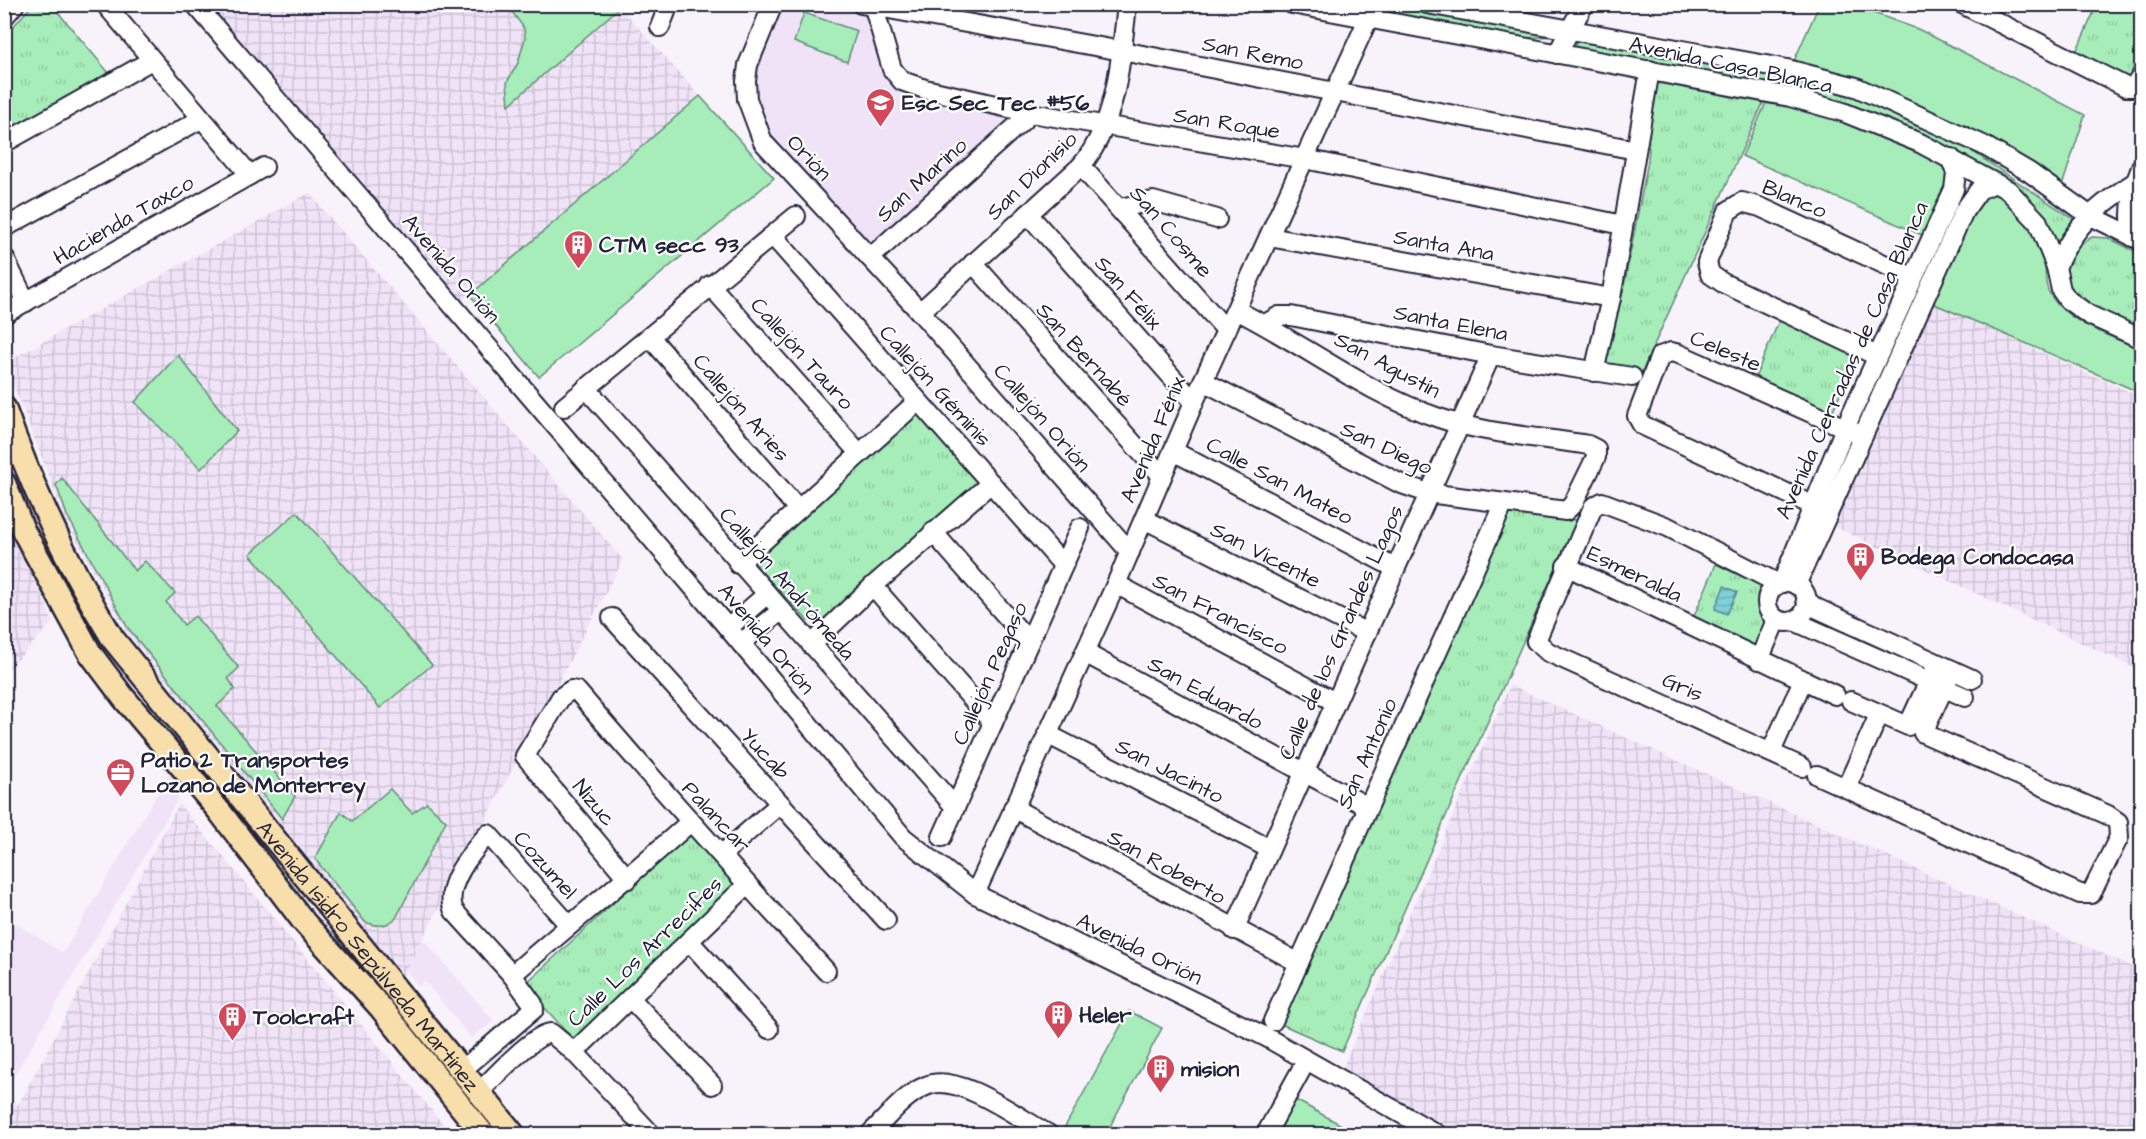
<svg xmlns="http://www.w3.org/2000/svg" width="2146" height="1139" font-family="'Architects Daughter',sans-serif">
<defs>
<pattern id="industrial-grid" width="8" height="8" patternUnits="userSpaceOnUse" patternTransform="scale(1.5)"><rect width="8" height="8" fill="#f0e3f7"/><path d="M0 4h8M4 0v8" fill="none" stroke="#cec2d5"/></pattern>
<pattern id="park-tufts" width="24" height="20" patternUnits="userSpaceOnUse" patternTransform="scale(1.5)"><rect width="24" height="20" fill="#a7edb9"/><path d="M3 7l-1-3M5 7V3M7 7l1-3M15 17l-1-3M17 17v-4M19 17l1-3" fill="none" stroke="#8fcba0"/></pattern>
<pattern id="water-rules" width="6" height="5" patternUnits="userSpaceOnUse" patternTransform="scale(1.5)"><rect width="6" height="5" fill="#7ed0d7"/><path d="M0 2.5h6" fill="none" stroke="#6db2b9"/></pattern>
</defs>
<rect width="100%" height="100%" fill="#f8f2fb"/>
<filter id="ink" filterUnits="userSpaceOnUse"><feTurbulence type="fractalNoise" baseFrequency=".0167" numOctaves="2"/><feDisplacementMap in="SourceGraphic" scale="12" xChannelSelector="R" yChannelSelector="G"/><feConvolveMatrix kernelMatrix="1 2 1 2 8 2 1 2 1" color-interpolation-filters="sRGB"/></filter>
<g filter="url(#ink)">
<g fill="#f0e3f7">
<polygon points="782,5 827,5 868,14 885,72 919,96 1017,115 869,250 765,142 749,87"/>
<polygon points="170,772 182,792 5,1091 5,917 63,953"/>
<polygon points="423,939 494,1021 471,1038 425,981 418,986 406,970"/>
</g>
<g fill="url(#industrial-grid)">
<polygon points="208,5 618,5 700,96 461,302"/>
<polygon points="309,193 623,560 403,976 126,631 66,520 5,363"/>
<polygon points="1930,302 2141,397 2141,671 1831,525"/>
<polygon points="4,503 53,622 5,673 4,673"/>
<polygon points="1510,685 2141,971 2141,1134 1462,1134 1342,1069"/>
<polygon points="179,804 227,861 451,1134 5,1134 5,1097 18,1105"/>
</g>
<g fill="#a7edb9" stroke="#64887a" stroke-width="1.5">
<polygon points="507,5 622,4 622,5 509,105 507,82 518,63 525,38 524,28"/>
<polygon points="1819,5 1852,5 1920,30 2085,115 2062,186 1923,108 1871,83 1794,61"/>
<polygon points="804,13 857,31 847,62 794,42"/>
<polygon points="700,96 774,178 539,377 470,295"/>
<polygon points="1767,101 1843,120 1940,163 1947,176 1946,185 1924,236 1742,156"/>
<path d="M1991 194C2002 195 2006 200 2013 208 2030 225 2041 245 2045 269 2046 279 2045 287 2051 296 2069 324 2112 336 2141 350V393L1930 302 1980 196Z"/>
<polygon points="178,355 237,431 201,469 135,402"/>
<polygon points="62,478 135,571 145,561 175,593 166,602 184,625 195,616 239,668 228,678 235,689 217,706 295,796 282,819 128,628 67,515 56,485"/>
<polygon points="297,512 432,665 380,708 250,554"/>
<path d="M390 789 412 813 427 803 446 821 396 918C386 927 378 927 365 922L315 859 341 812 352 821Z"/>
<polygon points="1129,1011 1162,1028 1106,1134 1061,1134"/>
<polygon points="1292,1098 1356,1133 1356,1134 1273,1134"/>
</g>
<g fill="url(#park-tufts)" stroke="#64887a" stroke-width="1.5">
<polygon points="32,5 52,5 109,73 5,132 5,36"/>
<polygon points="2097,5 2130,5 2141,11 2141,63 2136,80 2125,85 2073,59"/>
<polygon points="1388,6 1557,36 1510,39 1384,15"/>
<polygon points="1578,40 1803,82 1860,98 1967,148 2078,222 2056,248 2042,215 1942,147 1573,49"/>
<polygon points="1654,82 1764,101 1641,374 1600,364 1614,302 1622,296 1648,161 1649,148 1641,137"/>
<polygon points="2092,237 2108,238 2141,254 2141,334 2079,303 2066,289 2063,273 2073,249"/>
<polygon points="1781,316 1858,353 1830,417 1754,380"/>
<polygon points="919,412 981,480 975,489 822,621 808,621 758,568 754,556"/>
<polygon points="1511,510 1577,520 1342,1051 1281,1024 1449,650 1505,518"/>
<polygon points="1716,564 1764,587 1757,604 1766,624 1755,652 1692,621"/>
<polygon points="689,834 739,887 573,1039 524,985"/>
</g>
<polygon fill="url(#water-rules)" stroke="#598a99" stroke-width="1.5" points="1724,586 1737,592 1727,614 1715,609"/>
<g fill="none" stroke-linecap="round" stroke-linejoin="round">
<defs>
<g id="minor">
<polyline points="105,4 250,175"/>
<polyline points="195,4 728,628 903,837 975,894 1266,1037 1437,1134"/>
<polyline points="773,4 748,65 746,81 747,99 763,142 920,312 1130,552"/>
<polyline points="861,4 1122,51 1636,150"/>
<polyline points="1292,4 1790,97 1843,112 1920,143 2008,190 2038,222 2056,267 2061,290 2068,300 2089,315 2142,339"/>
<polyline points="1427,4 1787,69 1856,87 1983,145 2029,172 2089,215 2142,241"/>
<polyline points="1962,4 2126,87 2134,87 2142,75"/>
<polyline points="874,8 892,69 902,81 925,89 1031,113 1305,159 1623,225"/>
<polyline points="4,17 15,4"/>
<polyline points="660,27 669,4"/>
<polyline points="1557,54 1584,4"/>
<polyline points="4,143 152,60"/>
<polyline points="1081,166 1226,330"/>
<polyline points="1120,208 1153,201 1217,219"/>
<polyline points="1028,214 1194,402"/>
<polyline points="4,228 201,119"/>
<polyline points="773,236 1063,565"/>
<polyline points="1269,237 1611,298"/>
<path d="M2133 237C2128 212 2132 189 2142 165"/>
<polyline points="4,257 26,302"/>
<polyline points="870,258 1031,113"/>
<polyline points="973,263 1162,476"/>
<path d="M2056 267C2075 225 2097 206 2135 182"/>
<polyline points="710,285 859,453"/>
<path d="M920 312 1081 166C1117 123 1121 59 1127 4"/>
<polyline points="4,314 264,167"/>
<polyline points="1265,324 1279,316 1291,316 1491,355 1632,377"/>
<polyline points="651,338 797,508"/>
<polyline points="1877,356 1723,283 1710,274 1707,262 1728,211 1742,202 1760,207 1912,277"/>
<polyline points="1594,372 1611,298 1650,70"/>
<path d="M1203 381 1399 483 1428 493 1566 511 1573 504 1596 457V449L1588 445C1539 437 1486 434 1439 418 1367 394 1304 344 1236 310"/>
<polyline points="586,388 955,807"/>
<polyline points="564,407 796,216"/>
<polyline points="1173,451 1395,568"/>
<polyline points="1812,505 1642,425 1637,416 1660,356 1671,352 1679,354 1863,436"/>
<polyline points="1144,519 1367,633"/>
<polyline points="933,532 1029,642"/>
<polyline points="738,564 917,402"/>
<polyline points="1566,566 1835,695"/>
<circle cx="1787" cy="602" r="20"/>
<polyline points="1782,583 1845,428 1954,189 1956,173 1951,158"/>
<polyline points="1116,584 1335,702"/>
<polyline points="1779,584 1668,527 1602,502 1593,507 1536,641 1548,652 1802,767"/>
<polyline points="1796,585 1964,211 1979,190 1995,183"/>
<polyline points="873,586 993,723"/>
<polyline points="1806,600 1816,608 1972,679"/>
<polyline points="612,618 886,920"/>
<polyline points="1794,621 1965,697"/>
<polyline points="728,628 766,595"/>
<polyline points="741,643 781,611"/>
<polyline points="811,645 873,586 991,483"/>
<polyline points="1085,653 1368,807"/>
<polyline points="1759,660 1776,620"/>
<polyline points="1851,701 1908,726 1934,670"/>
<polyline points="1047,734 1270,849"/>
<polyline points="1771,752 1803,680"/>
<polyline points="1817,775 2080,894 2091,894 2119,837 2118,822 2108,815 1923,733 1952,670"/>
<polyline points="1847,786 1879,715"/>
<polyline points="1013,808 1299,963"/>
<polyline points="942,837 1080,528"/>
<polyline points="722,854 780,804"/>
<path d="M628 879 525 756 561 697 571 690 577 691C658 786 741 878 826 971"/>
<polyline points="975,894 1116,584 1203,381 1375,4"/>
<polyline points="1234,930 1491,355"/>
<polyline points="689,941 769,1029"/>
<path d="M512 975C571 923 632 875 689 823"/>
<polyline points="630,998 712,1085"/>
<polyline points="1273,1021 1503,505"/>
<polyline points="574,1052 747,885"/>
<path d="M462 1070 534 1009 533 1004 512 975 454 911C443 886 471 853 488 834L569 925"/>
<path d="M479 1092C494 1078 533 1034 551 1033L574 1052 651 1134"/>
<path d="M870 1134C887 1118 904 1095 926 1086 957 1071 1020 1119 1048 1134"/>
<polyline points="1266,1134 1306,1061"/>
</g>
<g id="major">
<path id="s1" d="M4 408C33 490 68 566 113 639L513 1134"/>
<polyline points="4,483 23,530 90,653 123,697 220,812 304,922 381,1008 483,1134"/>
</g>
</defs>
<use href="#minor" stroke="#22223b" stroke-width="22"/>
<use href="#major" stroke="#22223b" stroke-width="27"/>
<use href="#minor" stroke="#fff" stroke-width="18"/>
<use href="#major" stroke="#f8deab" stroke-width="22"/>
</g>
</g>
<defs>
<symbol id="school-pin" viewBox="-11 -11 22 30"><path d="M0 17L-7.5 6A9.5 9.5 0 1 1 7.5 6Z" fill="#d1495b" stroke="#fff"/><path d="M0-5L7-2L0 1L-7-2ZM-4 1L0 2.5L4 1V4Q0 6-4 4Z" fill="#fff"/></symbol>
<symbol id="building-pin" viewBox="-11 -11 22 30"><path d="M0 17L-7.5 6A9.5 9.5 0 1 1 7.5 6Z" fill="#d1495b" stroke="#fff"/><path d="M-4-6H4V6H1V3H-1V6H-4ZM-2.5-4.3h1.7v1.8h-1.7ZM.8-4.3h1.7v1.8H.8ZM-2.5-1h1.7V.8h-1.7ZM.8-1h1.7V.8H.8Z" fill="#fff"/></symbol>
<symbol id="office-pin" viewBox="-11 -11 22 30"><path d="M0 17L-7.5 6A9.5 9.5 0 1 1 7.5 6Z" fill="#d1495b" stroke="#fff"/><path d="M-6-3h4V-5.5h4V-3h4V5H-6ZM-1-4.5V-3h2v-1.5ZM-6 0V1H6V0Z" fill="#fff"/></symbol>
</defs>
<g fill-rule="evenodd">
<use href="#school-pin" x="864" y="86" width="33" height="45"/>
<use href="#building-pin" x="562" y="228" width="33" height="45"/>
<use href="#building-pin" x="1844" y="540" width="33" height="45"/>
<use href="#office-pin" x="104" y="756" width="33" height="45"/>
<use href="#building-pin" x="1042" y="998" width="33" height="45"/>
<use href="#building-pin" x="216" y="1000" width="33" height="45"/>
<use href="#building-pin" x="1144" y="1052" width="33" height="45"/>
</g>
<g text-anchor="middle" stroke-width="4.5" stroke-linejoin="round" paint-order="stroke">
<g font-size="22" fill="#22223b" stroke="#fff">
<text transform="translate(1253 52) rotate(11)" y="8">San Remo</text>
<text transform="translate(1731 64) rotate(12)" y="8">Avenida Casa Blanca</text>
<text transform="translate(1227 122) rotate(9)" y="8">San Roque</text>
<text transform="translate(810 157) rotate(47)" y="8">Orión</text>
<text transform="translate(1031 175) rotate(-44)" y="8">San Dionisio</text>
<text transform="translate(921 179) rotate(-42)" y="8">San Marino</text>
<text transform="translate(1795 198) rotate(23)" y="8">Blanco</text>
<text transform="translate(123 219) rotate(-30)" y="8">Hacienda Taxco</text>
<text transform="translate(1172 231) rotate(49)" y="8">San Cosme</text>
<text transform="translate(1444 244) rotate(10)" y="8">Santa Ana</text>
<text transform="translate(452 268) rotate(49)" y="8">Avenida Orión</text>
<text transform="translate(1129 292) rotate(49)" y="8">San Félix</text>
<text transform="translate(1451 322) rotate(11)" y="8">Santa Elena</text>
<text transform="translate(1726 350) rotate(23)" y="8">Celeste</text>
<text transform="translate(803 353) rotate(48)" y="8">Callejón Tauro</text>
<text transform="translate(1085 354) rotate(48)" y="8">San Bernabé</text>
<text transform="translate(1851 360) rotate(-66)" y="8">Avenida Cerradas de Casa Blanca</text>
<text transform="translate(1388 364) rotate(28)" y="8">San Agustín</text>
<text transform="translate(936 385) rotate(48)" y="8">Callejón Géminis</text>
<text transform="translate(742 407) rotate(49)" y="8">Callejón Aries</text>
<text transform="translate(1043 417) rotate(49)" y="8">Callejón Orión</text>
<text transform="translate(1152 439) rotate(-67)" y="8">Avenida Fénix</text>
<text transform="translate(1387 447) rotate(25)" y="8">San Diego</text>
<text transform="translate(1280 480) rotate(28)" y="8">Calle San Mateo</text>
<text transform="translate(1266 554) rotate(27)" y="8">San Vicente</text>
<text transform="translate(1635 573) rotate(26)" y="8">Esmeralda</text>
<text transform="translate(788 583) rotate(49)" y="8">Callejón Andrómeda</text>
<text transform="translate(1221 613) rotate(28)" y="8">San Francisco</text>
<text transform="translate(1340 632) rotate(-66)" y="8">Calle de los Grandes Lagos</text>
<text transform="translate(767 638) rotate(50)" y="8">Avenida Orión</text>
<text transform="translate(989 673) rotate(-66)" y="8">Callejón Pegaso</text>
<text transform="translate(1683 686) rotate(24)" y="8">Gris</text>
<text transform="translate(1206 692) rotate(29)" y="8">San Eduardo</text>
<text transform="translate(766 753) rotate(48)" y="8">Yucab</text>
<text transform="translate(1366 753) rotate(-66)" y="8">San Antonio</text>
<text transform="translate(1170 770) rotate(27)" y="8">San Jacinto</text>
<text transform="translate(595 802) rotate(50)" y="8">Nizuc</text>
<text transform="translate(717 816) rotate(47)" y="8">Palancar</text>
<text transform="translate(546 864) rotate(48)" y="8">Cozumel</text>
<text transform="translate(1167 866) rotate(29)" y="8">San Roberto</text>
<text transform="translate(1140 948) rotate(26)" y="8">Avenida Orión</text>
<text transform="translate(644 951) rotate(-44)" y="8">Calle Los Arrecifes</text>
<text dy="8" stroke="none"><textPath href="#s1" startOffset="663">Avenida Isidro Sepúlveda Martínez</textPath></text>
</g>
<g font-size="22" font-weight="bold" fill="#22223b" stroke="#fff" text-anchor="start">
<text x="902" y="110">Esc Sec Tec #56</text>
<text x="599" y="252">CTM secc 93</text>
<text x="1881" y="564">Bodega Condocasa</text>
<text x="141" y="767">Patio 2 Transportes<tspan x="141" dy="25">Lozano de Monterrey</tspan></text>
<text x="1079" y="1022">Heler</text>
<text x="253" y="1024">Toolcraft</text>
<text x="1181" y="1076">mision</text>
</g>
</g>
<rect width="2146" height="1139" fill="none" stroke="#fff" stroke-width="24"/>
<rect x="12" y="12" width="2122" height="1115" fill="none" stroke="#22223b" stroke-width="2" filter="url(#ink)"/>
</svg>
